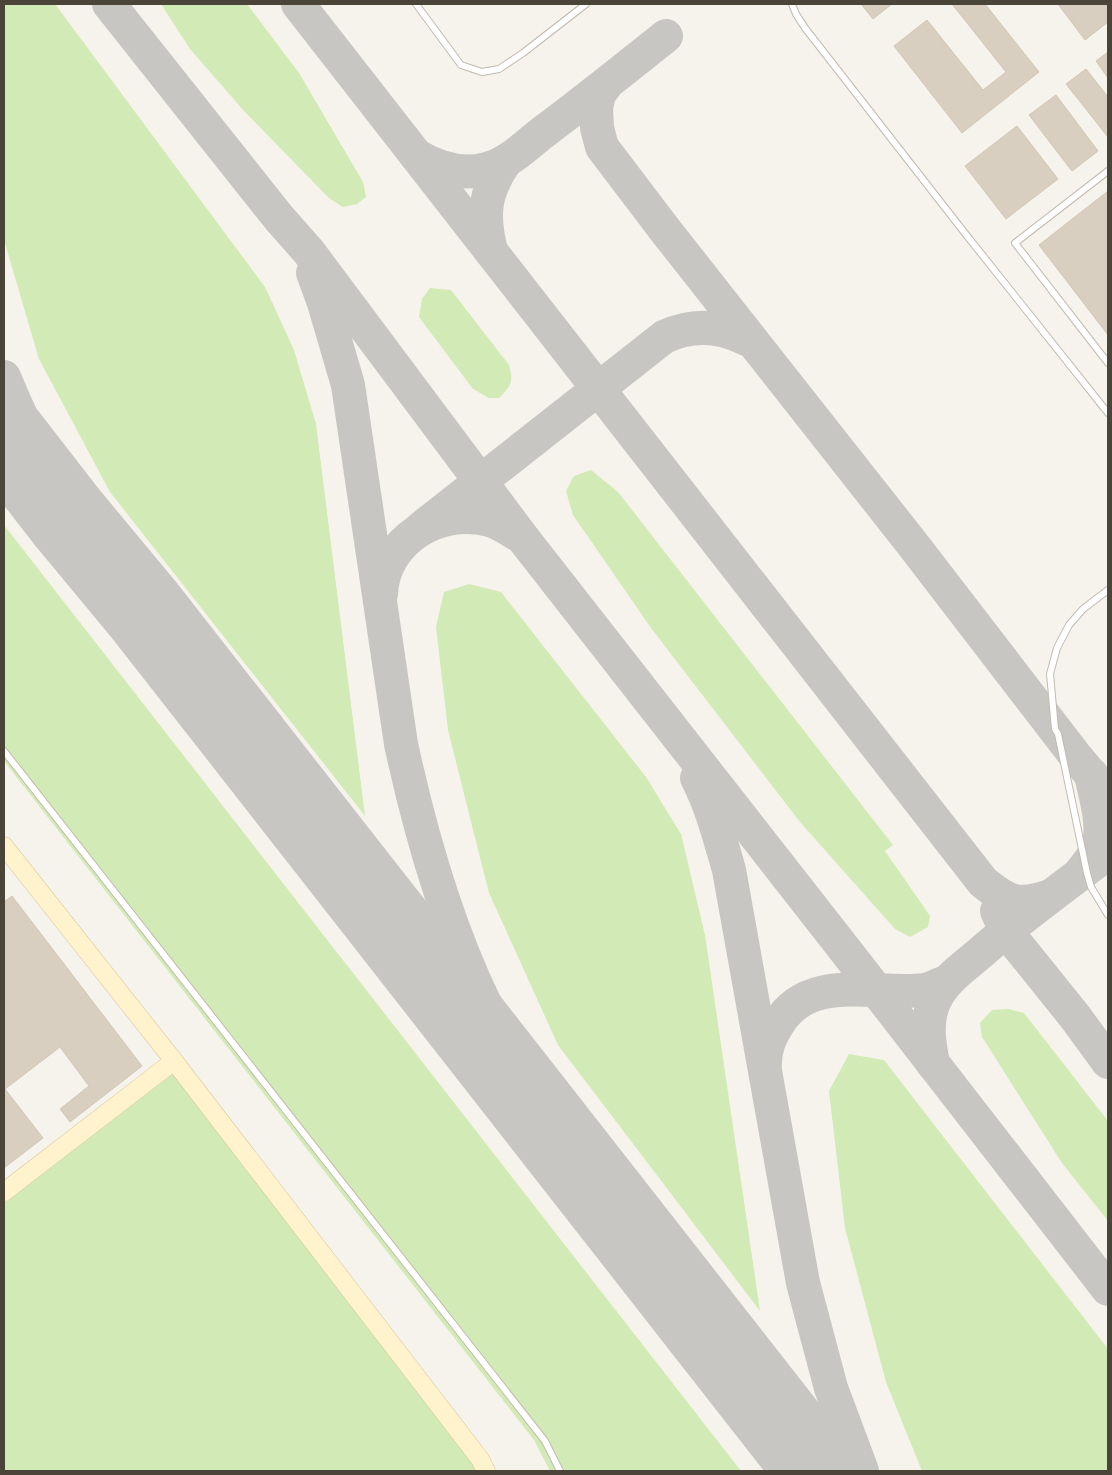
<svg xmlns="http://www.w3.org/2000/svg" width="1112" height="1475" font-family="Manrope,sans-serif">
<rect width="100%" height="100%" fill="#f6f3ec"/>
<g fill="#d2eab5">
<polygon points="4,4 55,4 265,287 294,350 316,424 365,816 110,492 39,359 4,240"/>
<polygon points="161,4 247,4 299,73 363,182 366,197 357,204 343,207 329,198 244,111 190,49"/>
<path d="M430 288 451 290 509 365C514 382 511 386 499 398H489L473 389 419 317 422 299Z"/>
<polygon points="591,470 618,492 893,845 885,851 930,916 928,927 910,937 895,929 800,822 651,628 573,515 566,491 574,476"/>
<polygon points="4,525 741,1471 550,1471 534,1440 4,761"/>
<polygon points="469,584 501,592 646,777 681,834 705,935 760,1311 558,1045 489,893 448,730 436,627 444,592"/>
<polygon points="1008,1009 1024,1013 1108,1121 1108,1221 1062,1163 982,1037 980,1023 992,1010"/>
<polygon points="849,1054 884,1060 1108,1349 1108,1471 922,1471 886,1382 845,1228 829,1091"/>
<polygon points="174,1061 485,1471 4,1471 4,1192"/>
</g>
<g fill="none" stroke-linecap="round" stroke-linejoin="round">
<g stroke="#c8c6c3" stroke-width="34">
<polyline points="109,4 279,218 309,252 522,537 856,964 1108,1289"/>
<path d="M298 4 983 882C1009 903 1018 907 1051 896"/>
<polyline points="605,86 599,94 596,108 597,128 602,147 665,230 914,546 1077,758 1108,795"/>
<path d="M417 156C438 168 461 176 486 169 509 164 527 144 546 130 586 100 626 68 666 36"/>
<path d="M491 251C482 215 484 193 505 162"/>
<path d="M313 273 324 303 348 385 401 744C420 832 445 921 485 1004 508 1053 537 1100 564 1147"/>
<path d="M4 377C26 430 55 490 88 537 105 563 126 586 144 610"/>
<path d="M420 529 664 337C692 324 719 325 746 339"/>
<path d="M381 594C383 541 439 506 489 520 500 523 510 530 520 536"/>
<path d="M697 778C712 807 720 839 729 870L803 1283 831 1388 862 1471"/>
<path d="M1081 872C1087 865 1093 858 1097 849 1106 827 1095 796 1091 774"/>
<polyline points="997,911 1006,931 1076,1018 1108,1062"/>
<path d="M765 1063C765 1048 770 1037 778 1024 809 972 875 996 924 990 932 989 939 984 946 982"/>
<path d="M933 1064C929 1043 925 1020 935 1000 944 980 963 968 979 954 1020 918 1065 886 1108 853"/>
</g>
<polyline stroke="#c8c6c3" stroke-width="85" points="4,436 66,516 144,610 818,1471"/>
</g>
<g fill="#d8cfc1" stroke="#d3c7b4">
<polygon points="861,4 892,4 873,19"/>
<polygon points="952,4 985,4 1039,72 962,133 894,46 927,20 983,90 1006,72"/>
<polygon points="1058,4 1107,4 1108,6 1108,22 1085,40"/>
<polygon points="1108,52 1108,78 1096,61"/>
<polygon points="1086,69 1108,97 1108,137 1066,84"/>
<polygon points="1056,95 1098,151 1072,171 1029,115"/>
<polygon points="1017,126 1058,179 1006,219 965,166"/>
<polygon points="1108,191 1108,335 1039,245"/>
<polygon points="12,896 142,1066 70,1122 60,1109 89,1086 60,1047 5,1089 43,1138 4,1168 4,902"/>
</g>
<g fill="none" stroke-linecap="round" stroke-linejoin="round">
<defs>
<g id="lane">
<polyline points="416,4 461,65 482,72 499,69 523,53 586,4"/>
<polyline points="792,4 796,14 805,28 964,232 1108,413"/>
<polyline points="1108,171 1015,243 1108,363"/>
<polyline points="1108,590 1083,609 1069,625 1057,648 1050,674 1055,729 1058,734 1087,873 1091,887 1108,915"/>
<polyline points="4,751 545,1441 560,1471"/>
</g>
<g id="secondary">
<polyline points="4,846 174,1061 480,1459 486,1471"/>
<polyline points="4,1192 174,1061"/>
</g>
</defs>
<use href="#lane" stroke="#c2bbae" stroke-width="8"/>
<use href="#secondary" stroke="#d6c79b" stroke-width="19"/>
<use href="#lane" stroke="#fff" stroke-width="6"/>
<use href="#secondary" stroke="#fff3cd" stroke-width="18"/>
</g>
<rect width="1112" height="1475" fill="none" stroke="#4b4439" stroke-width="10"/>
</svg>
